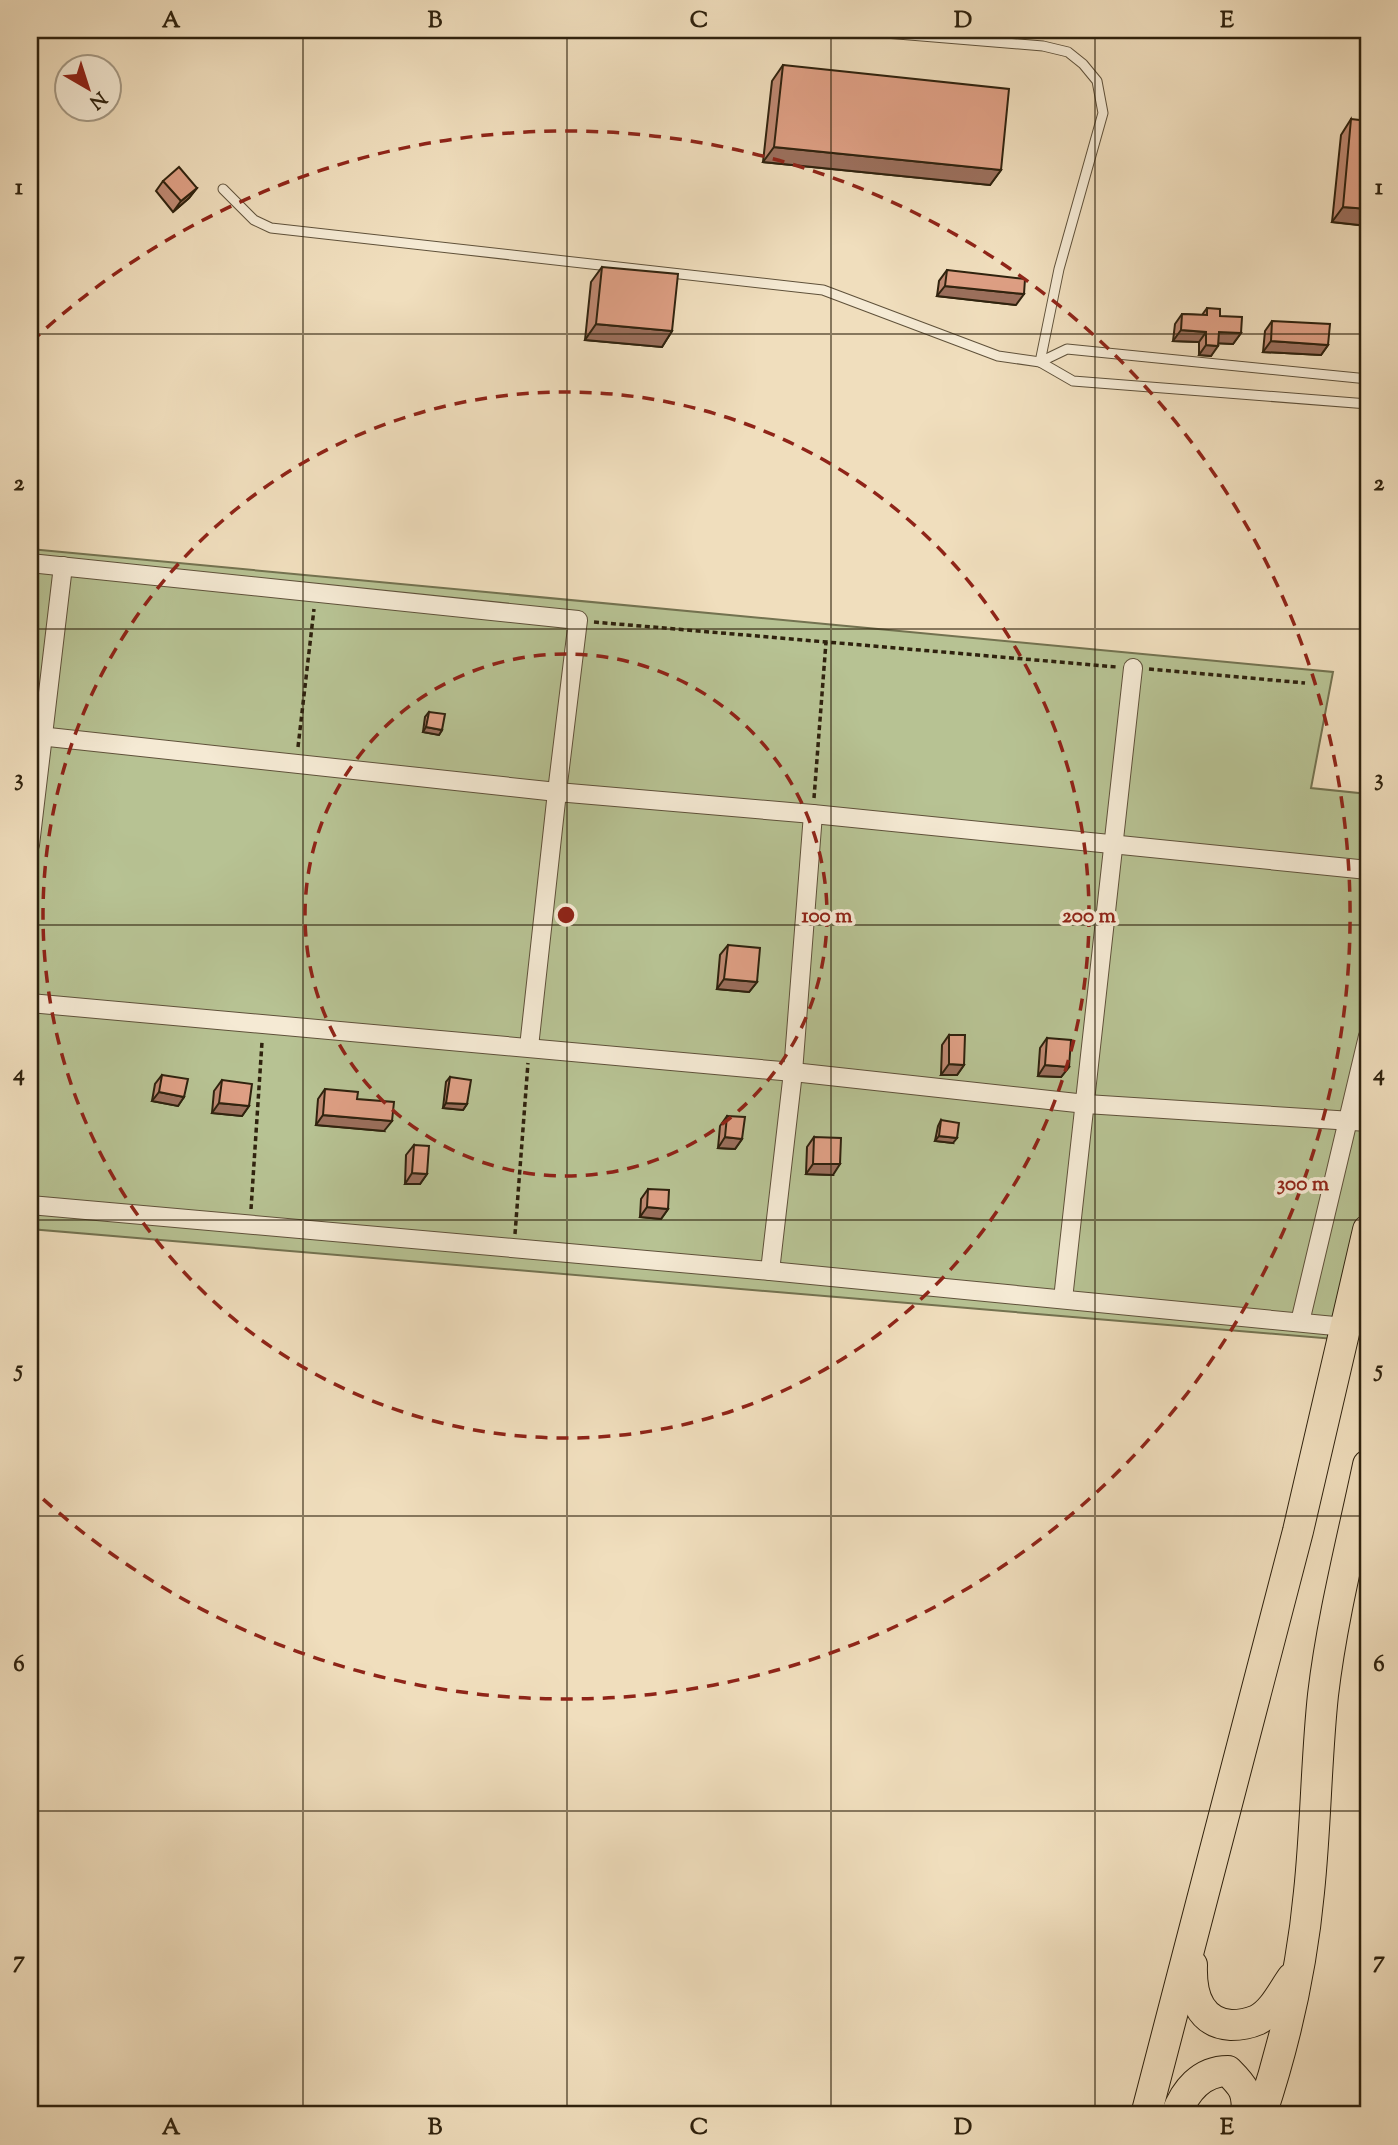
<svg xmlns="http://www.w3.org/2000/svg" width="1398" height="2145" font-family="'Sorts Mill Goudy',serif">
<rect width="100%" height="100%" fill="#f0debd"/>
<filter id="stains"><feTurbulence type="fractalNoise" baseFrequency=".00286" numOctaves="4"/><feColorMatrix values="0 0 0 0 .2 0 0 0 0 .09 0 0 0 0 .02 0 0 0 .5 -.17"/></filter>
<radialGradient id="worn" r=".72"><stop offset=".6" stop-color="#630" stop-opacity="0"/><stop offset="1" stop-color="#630" stop-opacity=".3"/></radialGradient>
<polygon fill="#b7c293" stroke="#737250" stroke-width="2" points="30,549 1333,672 1311,788 1368,794 1368,1188 1334,1339 30,1229"/>
<g fill="none" stroke-linecap="round" stroke-linejoin="round">
<defs>
<g id="service">
<polyline points="849,30 1043,46 1068,52 1083,64 1097,81 1103,113 1059,269 1040,362"/>
<polyline points="223,189 254,220 271,228 823,290 998,356 1040,362 1073,381 1368,404"/>
<polyline points="1040,362 1067,349 1368,379"/>
</g>
<g id="minor">
<polyline points="30,563 578,620 557,792 529,1047"/>
<polyline points="30,735 557,792 813,814 1368,870"/>
<polyline points="30,845 63,566"/>
<polyline points="30,1003 793,1072 1086,1104 1368,1122"/>
<polyline points="30,1205 770,1271 1345,1327"/>
<polyline points="770,1271 793,1072 813,814"/>
<polyline points="1063,1299 1133,668"/>
<polyline points="1300,1322 1368,1036"/>
</g>
<g id="trunk">
<path d="M1192 1965C1191 1992 1198 2023 1231 2025 1240 2025 1248 2024 1257 2020 1273 2012 1282 1992 1292 1978"/>
<polyline points="1146,2115 1298,1531 1368,1230"/>
<path d="M1176 2115C1185 2091 1201 2071 1228 2071 1245 2088 1247 2091 1247 2115"/>
<path d="M1261 2115C1285 2043 1302 1967 1309 1892 1316 1826 1316 1761 1323 1695 1332 1618 1352 1541 1368 1465"/>
</g>
</defs>
<use href="#service" stroke="#5f513a" stroke-width="11"/>
<use href="#minor" stroke="#5f513a" stroke-width="20"/>
<use href="#trunk" stroke="#2f220e" stroke-width="32"/>
<g stroke="#2f220e" stroke-width="3.5" stroke-dasharray="5 3.5" stroke-linecap="butt">
<polyline points="594,622 1117,667"/>
<polyline points="1149,669 1305,683"/>
<polyline points="298,747 314,609"/>
<polyline points="814,798 826,642"/>
<polyline points="251,1209 262,1042"/>
<polyline points="515,1234 528,1063"/>
</g>
<use href="#service" stroke="#f5ead4" stroke-width="9"/>
<use href="#minor" stroke="#f5ead4" stroke-width="18"/>
<use href="#trunk" stroke="#f0debd" stroke-width="30"/>
</g>
<g fill="#bf8972" stroke="#2f220e" stroke-width="2">
<polygon points="783,65 1001,170 990,185 763,162 772,81"/>
<polygon points="1351,119 1368,226 1332,222 1341,135"/>
<polygon points="163,181 197,188 189,198 173,212 156,191"/>
<polygon points="602,267 672,331 662,347 585,340 591,282"/>
<polygon points="947,270 1016,305 937,296 939,281"/>
<polygon points="1207,308 1220,316 1241,333 1233,344 1218,343 1211,356 1199,355 1199,342 1173,341 1175,324 1182,314 1202,315"/>
<polygon points="1272,321 1328,345 1321,355 1263,352 1265,331"/>
<polygon points="429,712 442,730 439,735 423,732 425,717"/>
<polygon points="728,945 757,982 749,992 717,989 720,955"/>
<polygon points="949,1035 964,1065 957,1075 941,1075 942,1045"/>
<polygon points="1047,1038 1069,1067 1061,1077 1038,1076 1040,1048"/>
<polygon points="162,1075 184,1097 178,1106 152,1101 155,1084"/>
<polygon points="450,1077 467,1104 463,1110 443,1108 446,1082"/>
<polygon points="222,1080 249,1106 242,1116 212,1113 214,1091"/>
<polygon points="325,1089 357,1099 384,1131 316,1125 318,1099"/>
<polygon points="727,1116 742,1139 735,1149 718,1148 720,1126"/>
<polygon points="941,1120 953,1143 935,1141 938,1126"/>
<polygon points="814,1137 833,1175 806,1174 807,1147"/>
<polygon points="414,1145 427,1174 420,1184 405,1184 406,1155"/>
<polygon points="648,1189 668,1209 661,1219 640,1217 641,1199"/>
</g>
<g fill="#9b6f5c" stroke="#2f220e" stroke-width="2">
<polygon points="774,147 1001,170 990,185 763,162"/>
<polygon points="197,188 189,198 173,212 181,201"/>
<polygon points="1343,207 1368,209 1368,226 1332,222"/>
<polygon points="945,286 1024,294 1016,305 937,296"/>
<polygon points="596,324 672,331 662,347 585,340"/>
<polygon points="1181,330 1206,332 1199,342 1173,341"/>
<polygon points="1219,332 1241,333 1233,344 1212,343"/>
<polygon points="1271,341 1328,345 1321,355 1263,352"/>
<polygon points="1206,345 1218,346 1211,356 1199,355"/>
<polygon points="426,727 442,730 439,735 423,732"/>
<polygon points="724,979 757,982 749,992 717,989"/>
<polygon points="949,1064 964,1065 957,1075 941,1075"/>
<polygon points="1045,1065 1069,1067 1061,1077 1038,1076"/>
<polygon points="159,1092 184,1097 178,1106 152,1101"/>
<polygon points="219,1103 249,1106 242,1116 212,1113"/>
<polygon points="446,1103 467,1104 463,1110 443,1108"/>
<polygon points="323,1115 392,1121 384,1131 316,1125"/>
<polygon points="939,1136 957,1138 953,1143 935,1141"/>
<polygon points="725,1137 742,1139 735,1149 718,1148"/>
<polygon points="813,1164 840,1164 833,1175 806,1174"/>
<polygon points="412,1173 427,1174 420,1184 405,1184"/>
<polygon points="647,1207 668,1209 661,1219 640,1217"/>
</g>
<g fill="#de9f84" stroke="#2f220e" stroke-width="2">
<polygon points="783,65 1009,89 1001,170 774,147"/>
<polygon points="1351,119 1368,121 1368,209 1343,207"/>
<polygon points="179,167 197,188 181,201 163,181"/>
<polygon points="602,267 678,274 672,331 596,324"/>
<polygon points="947,270 1025,279 1024,294 945,286"/>
<polygon points="1207,308 1220,309 1220,316 1242,317 1241,333 1219,332 1218,346 1206,345 1206,332 1181,330 1182,314 1207,315"/>
<polygon points="1272,321 1330,324 1328,345 1271,341"/>
<polygon points="429,712 445,714 442,730 426,727"/>
<polygon points="728,945 760,948 757,982 724,979"/>
<polygon points="949,1035 965,1035 964,1065 949,1064"/>
<polygon points="1047,1038 1071,1040 1069,1067 1045,1065"/>
<polygon points="162,1075 188,1079 184,1097 159,1092"/>
<polygon points="450,1077 471,1080 467,1104 446,1103"/>
<polygon points="222,1080 252,1084 249,1106 219,1103"/>
<polygon points="325,1089 358,1092 357,1099 394,1102 392,1121 323,1115"/>
<polygon points="727,1116 745,1117 742,1139 725,1137"/>
<polygon points="941,1120 959,1123 957,1138 939,1136"/>
<polygon points="814,1137 841,1138 840,1164 813,1164"/>
<polygon points="414,1145 429,1146 427,1174 412,1173"/>
<polygon points="648,1189 669,1190 668,1209 647,1207"/>
</g>
<path fill="none" stroke="#2f220e" stroke-width="2" stroke-opacity="0.55" d="M303 30V2115M567 30V2115M831 30V2115M1095 30V2115M30 334H1368M30 629H1368M30 925H1368M30 1220H1368M30 1516H1368M30 1811H1368"/>
<g fill="none" stroke="#8f2418" stroke-width="3.5" stroke-dasharray="12 9">
<circle cx="566" cy="915" r="261"/>
<circle cx="566" cy="915" r="523"/>
<path d="M31 342A784 784 0 1 1 31 1488"/>
</g>
<circle cx="566" cy="915" r="10" fill="#8f2418" stroke="#f5ead4" stroke-width="3.5"/>
<g font-size="21" text-anchor="middle" font-weight="bold" fill="#8f2418" stroke="#f5ead4" stroke-width="7" stroke-linejoin="round" paint-order="stroke">
<text x="827" y="922">100 m</text>
<text x="1089" y="922">200 m</text>
<text x="1303" y="1190">300 m</text>
</g>
<rect width="1398" height="2145" fill="none" stroke="#f0debd" stroke-width="77"/>
<g transform="translate(88 88) rotate(141)"><circle r="33" fill="#f5ead4" stroke="#a69a85" stroke-width="2"/>
<path d="M0-5L12 26L0 18L-12 26Z" fill="#8f2418"/>
<text y="-10" font-size="19" font-weight="bold" text-anchor="middle" fill="#2f220e">N</text>
</g>
<rect x="38" y="38" width="1322" height="2068" fill="none" stroke="#2f220e" stroke-width="2.5"/>
<g font-size="23" text-anchor="middle" font-weight="bold" fill="#2f220e">
<text x="171" y="27">A</text>
<text x="435" y="27">B</text>
<text x="699" y="27">C</text>
<text x="963" y="27">D</text>
<text x="1227" y="27">E</text>
<text x="19" y="194">1</text>
<text x="1379" y="194">1</text>
<text x="19" y="490">2</text>
<text x="1379" y="490">2</text>
<text x="19" y="785">3</text>
<text x="1379" y="785">3</text>
<text x="19" y="1080">4</text>
<text x="1379" y="1080">4</text>
<text x="19" y="1376">5</text>
<text x="1379" y="1376">5</text>
<text x="19" y="1671">6</text>
<text x="1379" y="1671">6</text>
<text x="19" y="1967">7</text>
<text x="1379" y="1967">7</text>
<text x="171" y="2134">A</text>
<text x="435" y="2134">B</text>
<text x="699" y="2134">C</text>
<text x="963" y="2134">D</text>
<text x="1227" y="2134">E</text>
</g>
<rect width="100%" height="100%" filter="url(#stains)"/>
<rect width="100%" height="100%" fill="url(#worn)"/>
</svg>
